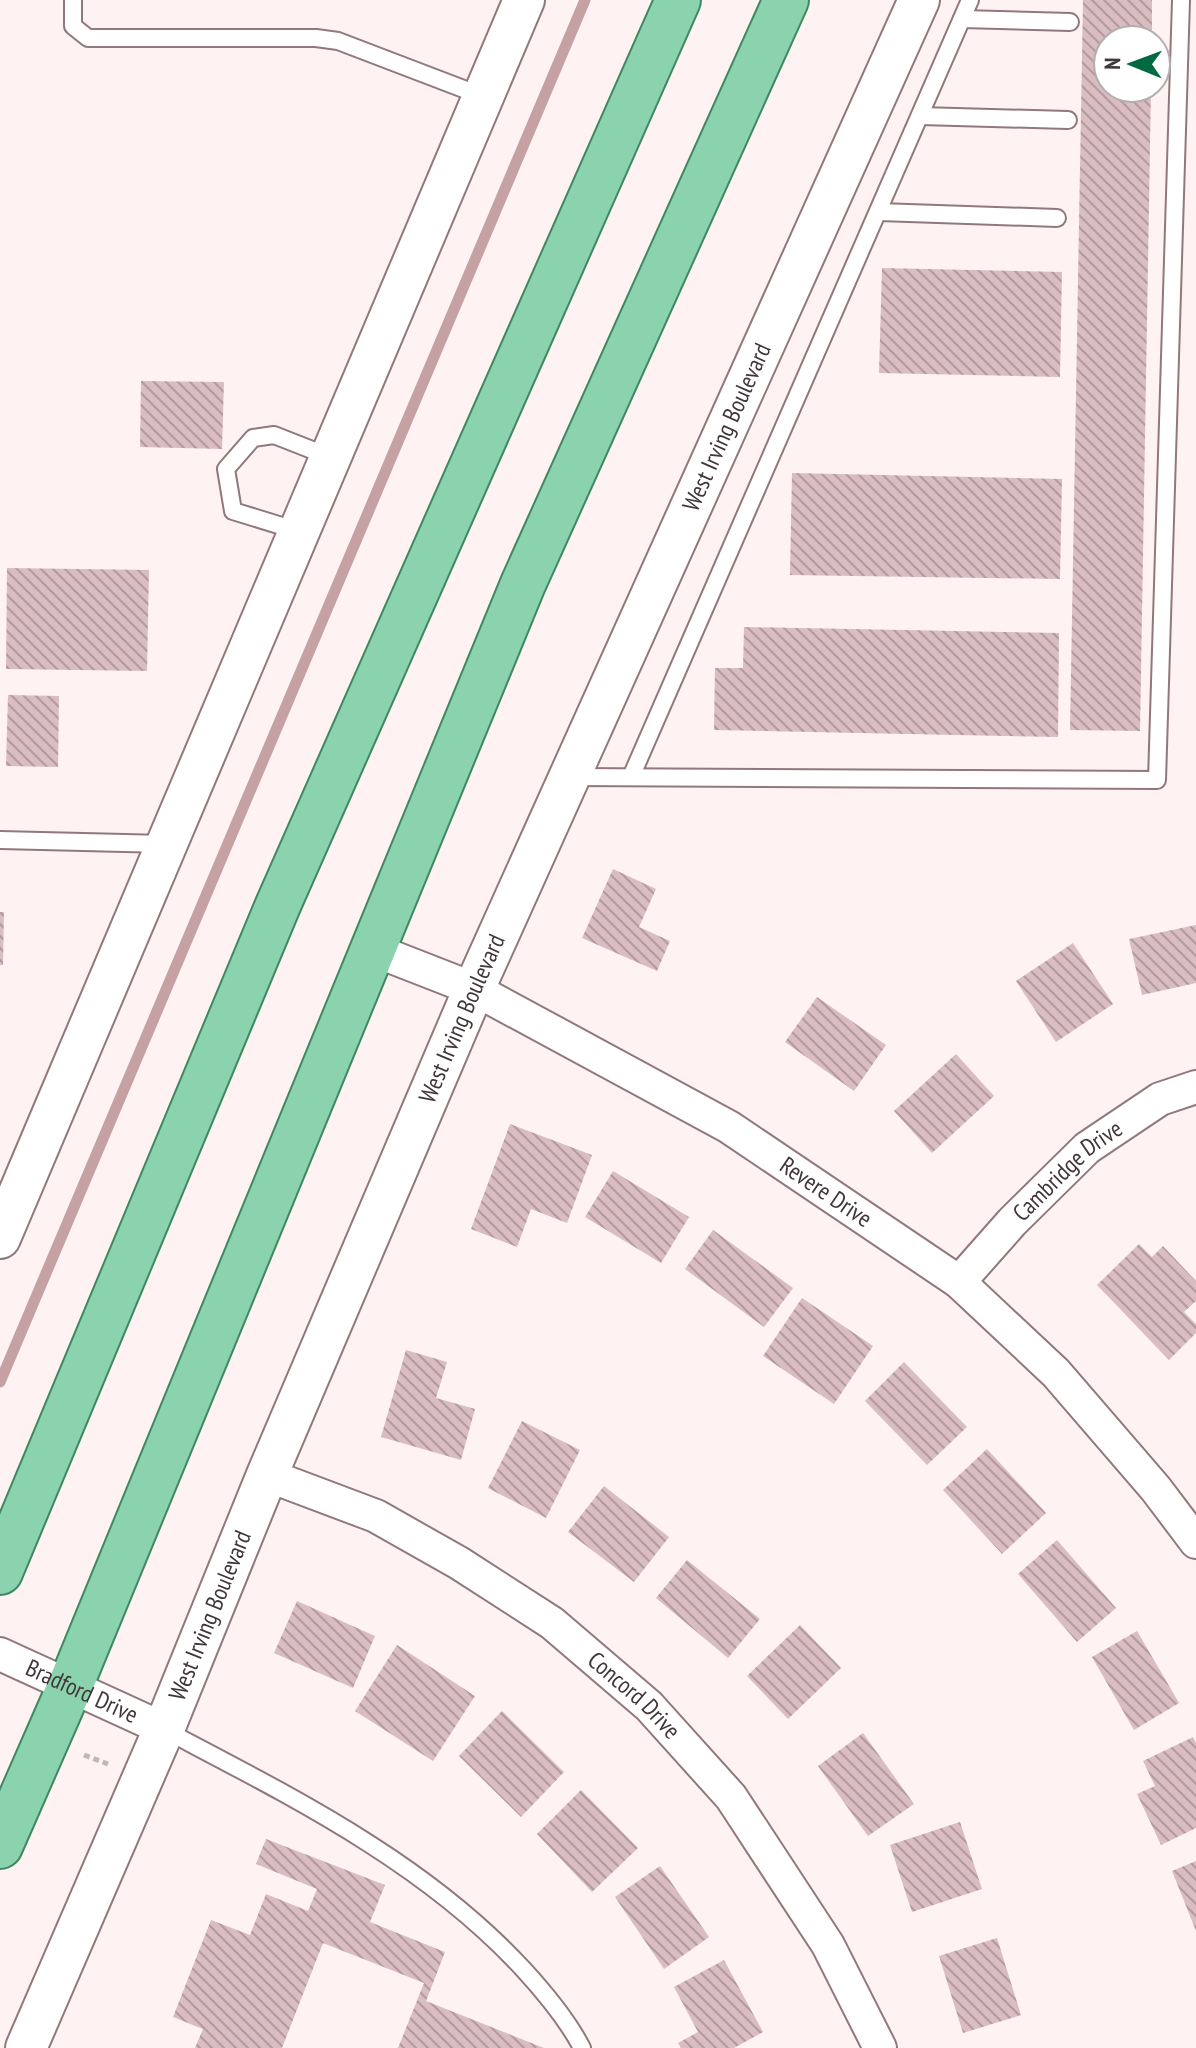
<svg xmlns="http://www.w3.org/2000/svg" width="1196" height="2048" font-family="'PT Sans Narrow',sans-serif">
<defs>
<pattern id="building-back-hatch" width="6" height="6" patternUnits="userSpaceOnUse" patternTransform="scale(2)"><rect width="6" height="6" fill="#d9bdc0"/><path d="M-1 5l2 2M0 0l6 6M5-1l2 2" fill="none" stroke="#b29a9d"/></pattern>
</defs>
<rect width="100%" height="100%" fill="#fef2f3"/>
<g fill="none" stroke-linecap="round" stroke-linejoin="round">
<polyline stroke="#c6a1a4" stroke-width="11" points="0,1382 585,0"/>
</g>
<g fill="url(#building-back-hatch)">
<polygon points="1083,0 1152,0 1152,40 1108,40 1108,88 1151,88 1140,731 1070,730"/>
<polygon points="882,268 1062,272 1060,377 879,373"/>
<polygon points="141,381 224,382 222,449 140,447"/>
<polygon points="792,473 1062,479 1060,579 790,575"/>
<polygon points="7,568 149,570 147,671 6,669"/>
<polygon points="744,627 1059,633 1058,737 714,730 715,668 743,668"/>
<polygon points="8,695 59,696 58,767 6,766"/>
<polygon points="613,869 656,889 639,927 670,941 657,971 582,938"/>
<polygon points="0,912 4,912 3,965 0,965"/>
<polygon points="1196,925 1196,983 1142,995 1129,939"/>
<polygon points="1073,943 1113,1004 1056,1042 1016,981"/>
<polygon points="817,997 886,1045 854,1091 785,1042"/>
<polygon points="956,1054 994,1096 932,1153 894,1111"/>
<polygon points="510,1124 592,1155 567,1223 531,1209 517,1247 471,1229"/>
<polygon points="613,1171 689,1217 661,1263 585,1217"/>
<polygon points="713,1230 793,1288 764,1327 685,1269"/>
<polygon points="1139,1244 1152,1257 1163,1246 1196,1281 1196,1301 1184,1312 1196,1324 1196,1333 1169,1360 1097,1285"/>
<polygon points="802,1298 873,1346 834,1404 763,1356"/>
<polygon points="406,1350 447,1362 436,1398 475,1409 461,1460 381,1437"/>
<polygon points="904,1362 967,1427 927,1465 865,1401"/>
<polygon points="522,1421 580,1450 546,1518 488,1488"/>
<polygon points="987,1449 1046,1513 1002,1554 943,1490"/>
<polygon points="604,1486 669,1537 634,1582 568,1532"/>
<polygon points="1057,1540 1116,1608 1077,1642 1018,1574"/>
<polygon points="687,1560 760,1619 728,1658 656,1598"/>
<polygon points="297,1601 375,1636 353,1688 274,1653"/>
<polygon points="800,1625 841,1668 788,1719 747,1676"/>
<polygon points="1137,1631 1179,1703 1134,1730 1092,1657"/>
<polygon points="397,1645 475,1696 433,1761 355,1711"/>
<polygon points="502,1711 564,1772 521,1817 459,1756"/>
<polygon points="863,1733 914,1804 868,1836 818,1766"/>
<polygon points="1193,1737 1196,1743 1196,1828 1161,1845 1137,1794 1155,1786 1143,1761"/>
<polygon points="581,1790 638,1848 592,1892 537,1834"/>
<polygon points="960,1822 982,1889 912,1912 890,1845"/>
<polygon points="266,1839 385,1885 370,1922 445,1952 426,2001 544,2048 398,2048 424,1983 323,1943 282,2048 195,2048 203,2029 173,2017 211,1920 250,1935 266,1894 308,1911 317,1889 256,1864"/>
<polygon points="1196,1861 1196,1931 1172,1871"/>
<polygon points="660,1866 709,1937 664,1969 615,1897"/>
<polygon points="997,1938 1021,2015 963,2033 939,1956"/>
<polygon points="724,1960 763,2032 734,2048 681,2048 678,2043 698,2032 674,1987"/>
</g>
<g fill="none" stroke-linecap="round" stroke-linejoin="round">
<defs>
<g id="service">
<polyline points="73,0 73,26 88,38 316,38 338,41 482,96"/>
<polyline points="962,19 1070,22"/>
<polyline points="920,116 1068,120"/>
<polyline points="879,212 1057,218"/>
<polyline points="298,531 233,511 226,469 253,438 274,435 330,457"/>
<polyline points="571,777 1157,780 1181,0"/>
<polyline points="631,777 970,0"/>
<polyline points="0,840 166,844"/>
<path d="M165 1730C292 1797 426 1863 524 1970 546 1994 567 2019 582 2048"/>
</g>
<g id="minor">
<path id="s1" d="M374 950 474 989 729 1127 959 1282 1056 1373 1156 1489 1196 1542"/>
<path id="s2" d="M959 1282 1012 1222 1087 1148 1160 1099 1196 1087"/>
<path id="s3" d="M267 1475 376 1516 459 1563 552 1623 649 1706 731 1797 828 1945 880 2048"/>
<path id="s4" d="M0 1654 164 1729"/>
</g>
<g id="tertiary">
<polyline points="0,1238 524,0"/>
<path id="s5" d="M26 2048 164 1729 267 1475 474 989 919 0"/>
</g>
<g id="primary">
<polyline points="0,1572 278,905 678,0"/>
<polyline points="0,1846 71,1684 523,584 786,0"/>
</g>
</defs>
<use href="#service" stroke="#91787a" stroke-width="20"/>
<use href="#minor" stroke="#91787a" stroke-width="36"/>
<use href="#tertiary" stroke="#91787a" stroke-width="44"/>
<use href="#primary" stroke="#3f8862" stroke-width="48"/>
<polyline stroke="#c1b6b7" stroke-width="5" stroke-dasharray="6 4" stroke-linecap="butt" points="84,1755 108,1764"/>
<use href="#service" stroke="#fff" stroke-width="16"/>
<use href="#minor" stroke="#fff" stroke-width="32"/>
<use href="#tertiary" stroke="#fff" stroke-width="40"/>
<use href="#primary" stroke="#8bd2af" stroke-width="44"/>
</g>
<g text-anchor="middle" stroke-width="6" stroke-linejoin="round" paint-order="stroke">
<g font-size="24" fill="#423738" stroke="#fff">
<text dy="8" stroke="none"><textPath href="#s5" startOffset="1766">West Irving Boulevard</textPath></text>
<text dy="8" stroke="none"><textPath href="#s5" startOffset="1118">West Irving Boulevard</textPath></text>
<text dy="8" stroke="none"><textPath href="#s2" startOffset="156">Cambridge Drive</textPath></text>
<text dy="8" stroke="none"><textPath href="#s1" startOffset="514">Revere Drive</textPath></text>
<text dy="8" stroke="none"><textPath href="#s5" startOffset="470">West Irving Boulevard</textPath></text>
<text dy="8" stroke="none"><textPath href="#s4" startOffset="90">Bradford Drive</textPath></text>
<text dy="8" stroke="none"><textPath href="#s3" startOffset="432">Concord Drive</textPath></text>
</g>
</g>
<g transform="translate(1132 64) rotate(271)"><circle r="38" fill="#ffffff" stroke="#b3afaf" stroke-width="2"/>
<path d="M0-6L14 30L0 20L-14 30Z" fill="#016a40"/>
<text y="-12" font-size="22" font-weight="bold" text-anchor="middle" fill="#423738">N</text>
</g>
</svg>
